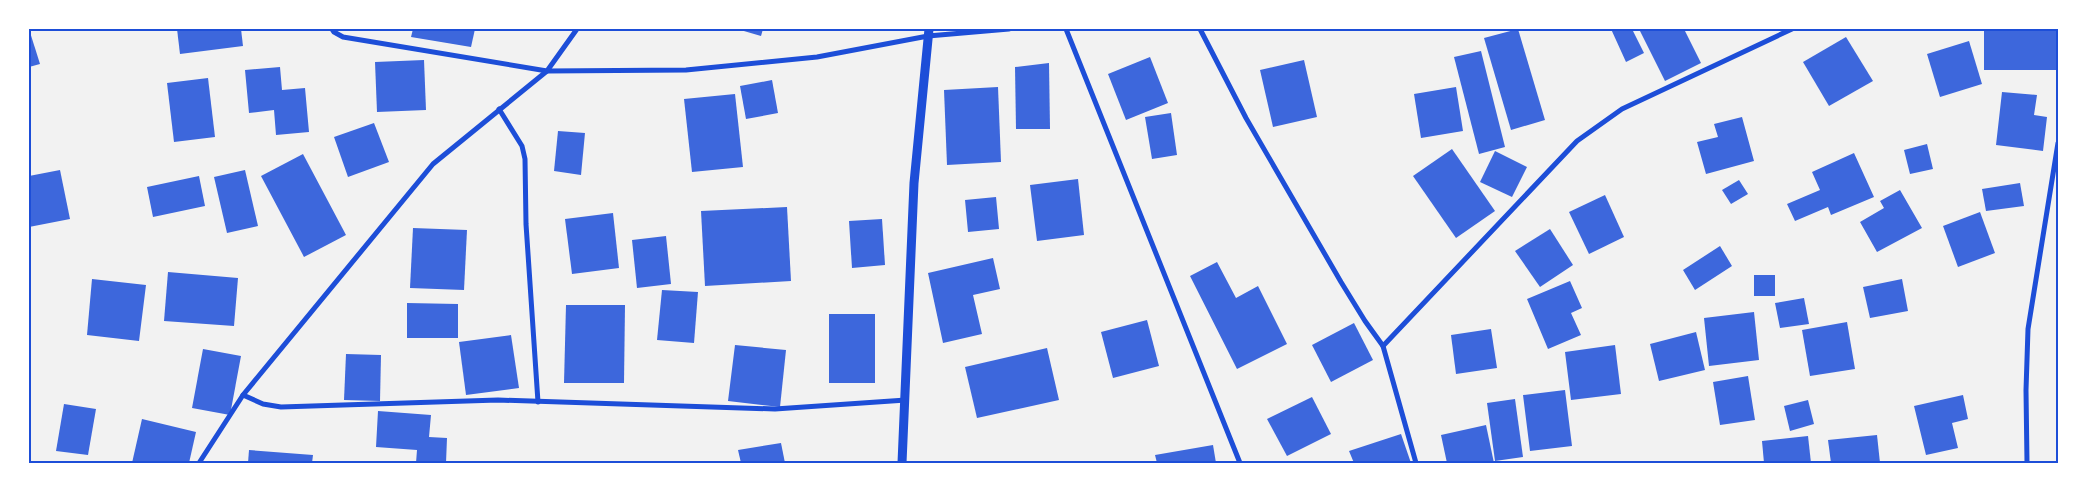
<svg xmlns="http://www.w3.org/2000/svg" width="2087" height="492" font-family="Commissioner,sans-serif">
<rect width="100%" height="100%" fill="#f2f2f2"/>
<g fill="#3d67dc">
<polygon points="29,29 40,64 29,67"/>
<polygon points="177,29 241,29 243,46 180,54"/>
<polygon points="413,29 475,29 471,47 411,37"/>
<polygon points="737,29 763,29 761,36"/>
<polygon points="1518,29 1545,120 1511,130 1484,38"/>
<polygon points="1611,29 1632,29 1644,53 1626,62"/>
<polygon points="1639,29 1684,29 1701,63 1665,81"/>
<rect x="1984" y="29" width="74" height="41"/>
<polygon points="1846,37 1873,81 1829,106 1803,62"/>
<polygon points="1969,41 1982,84 1940,97 1927,54"/>
<polygon points="1481,51 1505,147 1479,154 1454,57"/>
<polygon points="1150,57 1168,103 1126,120 1108,74"/>
<polygon points="424,60 426,110 377,112 375,62"/>
<polygon points="1304,60 1317,117 1273,127 1260,70"/>
<polygon points="1049,63 1050,129 1016,129 1015,67"/>
<polygon points="280,67 282,90 305,88 309,132 276,135 274,110 249,113 245,70"/>
<polygon points="208,78 215,137 174,142 167,83"/>
<polygon points="772,80 778,113 746,119 740,86"/>
<polygon points="998,87 1001,162 947,165 944,90"/>
<polygon points="1456,87 1463,131 1421,138 1414,94"/>
<polygon points="2002,92 2037,95 2034,115 2047,117 2043,151 1996,145"/>
<polygon points="735,94 743,167 692,172 684,99"/>
<polygon points="1171,113 1177,155 1152,159 1145,117"/>
<polygon points="1742,117 1754,161 1706,174 1697,142 1718,137 1714,124"/>
<polygon points="374,123 389,162 348,177 334,137"/>
<polygon points="558,131 585,133 581,175 554,171"/>
<polygon points="1927,144 1933,169 1910,174 1904,150"/>
<polygon points="1452,149 1495,211 1456,238 1413,176"/>
<polygon points="1495,151 1527,167 1512,197 1480,182"/>
<polygon points="1854,153 1874,197 1831,215 1828,207 1795,221 1787,204 1820,190 1812,172"/>
<polygon points="303,154 346,235 304,257 261,176"/>
<polygon points="60,170 70,219 29,227 29,176"/>
<polygon points="245,170 258,226 227,233 214,177"/>
<polygon points="199,176 205,206 153,217 147,187"/>
<polygon points="1078,179 1084,235 1037,241 1030,185"/>
<polygon points="1739,180 1748,194 1731,204 1722,190"/>
<polygon points="2020,183 2024,206 1986,211 1982,189"/>
<polygon points="1900,190 1922,228 1877,252 1860,222 1884,208 1880,201"/>
<polygon points="1605,195 1624,237 1589,254 1569,212"/>
<polygon points="996,197 999,229 968,232 965,200"/>
<polygon points="787,207 791,281 705,286 701,211"/>
<polygon points="1980,212 1995,253 1958,267 1943,226"/>
<polygon points="613,213 619,268 572,274 565,219"/>
<polygon points="882,219 885,265 852,268 849,221"/>
<polygon points="413,228 467,230 464,290 410,288"/>
<polygon points="1550,229 1573,265 1540,287 1515,251"/>
<polygon points="666,236 671,284 637,288 632,240"/>
<polygon points="1720,246 1732,266 1695,290 1683,270"/>
<polygon points="993,258 1000,289 973,295 982,334 943,343 928,273"/>
<polygon points="1217,262 1236,298 1258,286 1287,344 1237,369 1190,276"/>
<polygon points="168,272 238,278 234,326 164,321"/>
<rect x="1754" y="275" width="21" height="21"/>
<polygon points="92,279 146,285 139,341 87,335"/>
<polygon points="1902,279 1908,311 1870,318 1863,287"/>
<polygon points="1570,281 1582,308 1571,313 1581,335 1548,349 1527,299"/>
<polygon points="662,290 698,292 694,343 657,340"/>
<polygon points="1804,298 1809,324 1780,328 1775,303"/>
<polygon points="407,303 458,304 458,338 407,338"/>
<polygon points="566,305 625,305 624,383 564,383"/>
<polygon points="1754,312 1759,360 1709,366 1704,318"/>
<rect x="829" y="314" width="46" height="69"/>
<polygon points="1147,320 1159,366 1113,378 1101,332"/>
<polygon points="1847,322 1855,369 1810,376 1802,330"/>
<polygon points="1354,323 1373,360 1331,382 1312,345"/>
<polygon points="1491,329 1497,368 1456,374 1451,335"/>
<polygon points="1696,332 1705,370 1659,381 1650,344"/>
<polygon points="511,335 519,388 466,395 459,342"/>
<polygon points="735,345 786,350 780,407 728,401"/>
<polygon points="1615,345 1621,394 1571,400 1565,352"/>
<polygon points="1047,348 1059,400 977,418 965,367"/>
<polygon points="203,349 241,356 230,415 192,408"/>
<polygon points="346,354 381,355 380,401 344,400"/>
<polygon points="1748,376 1755,420 1720,425 1713,382"/>
<polygon points="1565,390 1572,446 1530,451 1523,395"/>
<polygon points="1963,395 1968,419 1952,423 1958,448 1926,455 1914,406"/>
<polygon points="1312,397 1331,434 1287,456 1267,419"/>
<polygon points="1515,399 1523,457 1495,461 1487,403"/>
<polygon points="1808,400 1814,424 1790,431 1784,406"/>
<polygon points="64,404 96,409 88,455 56,451"/>
<polygon points="378,411 431,415 429,437 447,438 446,463 416,463 417,450 376,447"/>
<polygon points="142,419 196,432 189,463 132,463"/>
<polygon points="1486,425 1494,463 1447,463 1441,435"/>
<polygon points="1401,434 1411,463 1354,463 1349,451"/>
<polygon points="1877,435 1880,463 1831,463 1828,440"/>
<polygon points="1808,436 1811,463 1764,463 1762,441"/>
<polygon points="781,443 785,463 741,463 738,450"/>
<polygon points="1213,445 1216,463 1157,463 1155,455"/>
<polygon points="249,450 313,455 312,463 248,463"/>
</g>
<g fill="none" stroke-linecap="round" stroke-linejoin="round">
<g stroke="#1d4ed8" stroke-width="5">
<polyline points="332,29 334,32 343,37 547,71 686,70 817,57 928,36 1009,29"/>
<polyline points="1066,29 1240,463"/>
<polyline points="1200,29 1246,118 1341,282 1365,321 1383,346 1416,463"/>
<polyline points="499,109 522,146 525,159 526,224 538,402"/>
<polyline points="1383,346 1577,141 1622,109 1792,29"/>
<polyline points="243,395 263,404 281,407 498,400 775,409 906,400"/>
<polyline points="199,463 243,395 433,164 547,71 577,29"/>
<polyline points="2027,463 2026,390 2028,329 2058,143"/>
</g>
<polyline stroke="#1d4ed8" stroke-width="9" points="902,463 914,183 929,29"/>
</g>
<rect width="2087" height="492" fill="none" stroke="#ffffff" stroke-width="60"/>
<rect x="30" y="30" width="2027" height="432" fill="none" stroke="#1d4ed8" stroke-width="2"/>
</svg>
